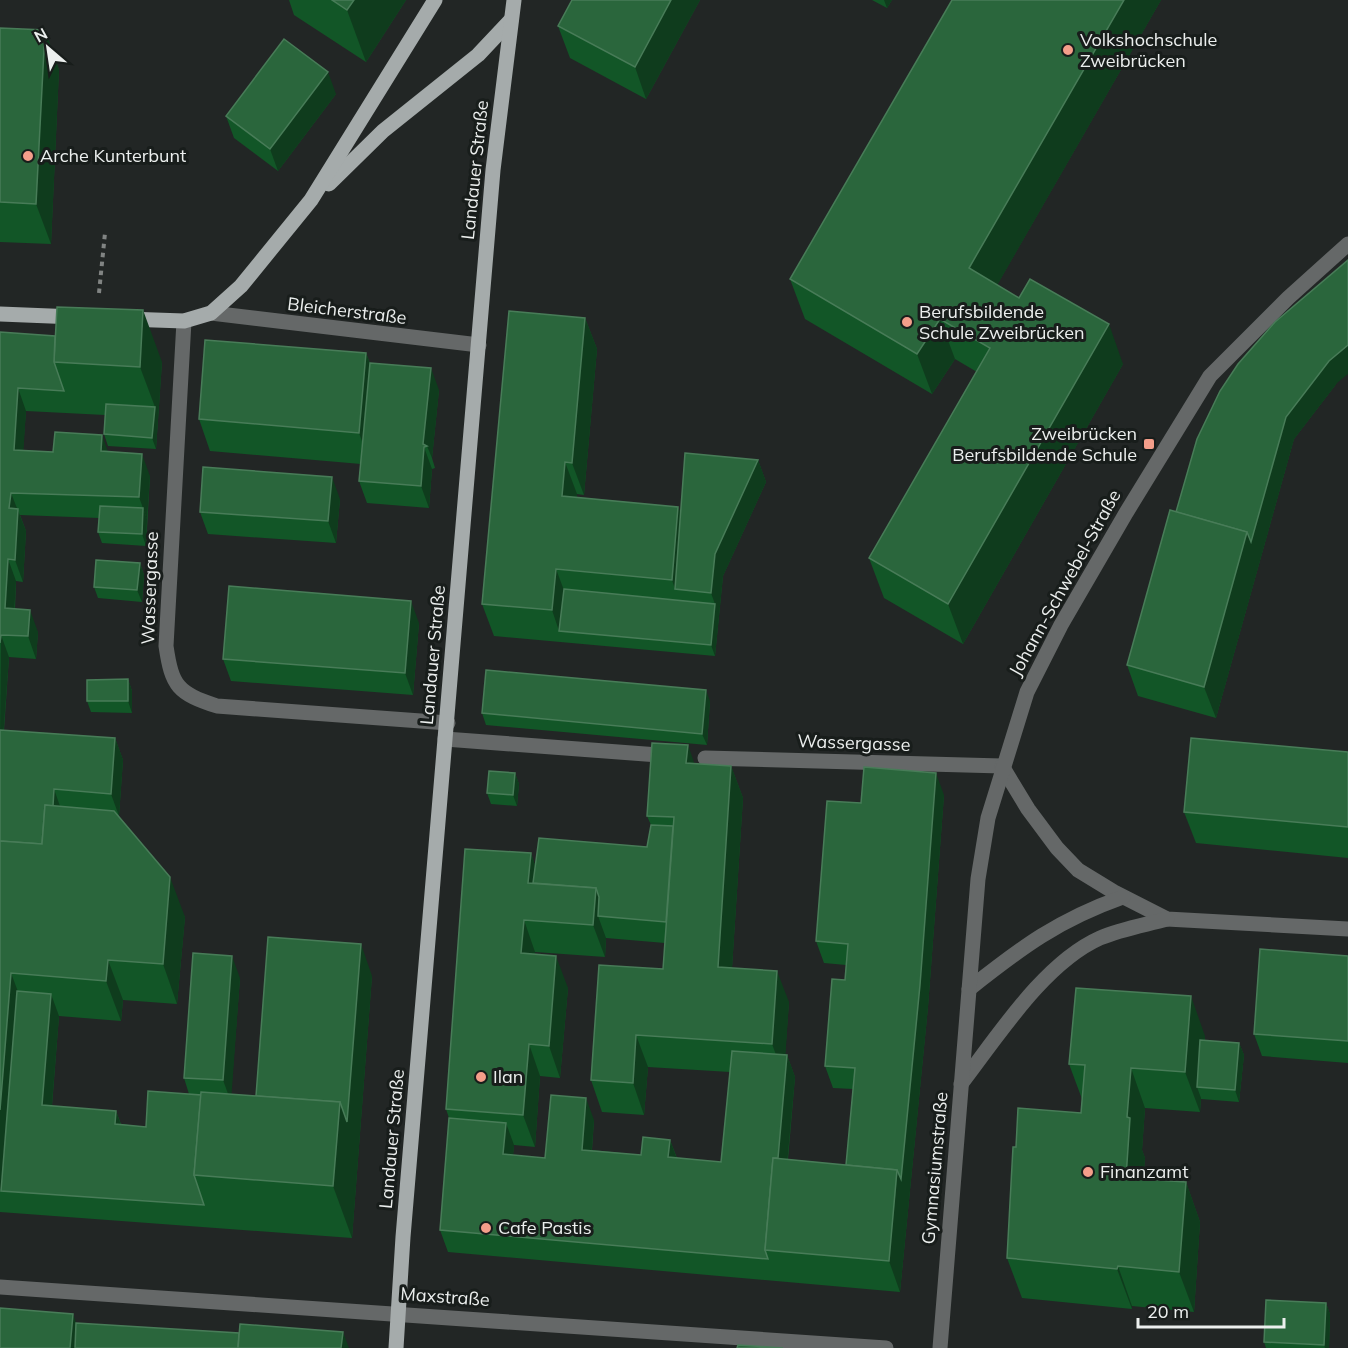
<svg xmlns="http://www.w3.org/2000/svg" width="1348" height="1348" font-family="Mulish,sans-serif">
<rect width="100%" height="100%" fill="#222625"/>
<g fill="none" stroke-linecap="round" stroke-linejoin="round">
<polyline stroke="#818483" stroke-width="4" stroke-dasharray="4.5 4.5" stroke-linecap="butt" points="99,293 105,233"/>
<g stroke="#656868" stroke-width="15">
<polyline points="211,313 479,345"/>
<path d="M184 321 166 646C172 687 178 693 217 706L448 723"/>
<polyline points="445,739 672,756"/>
<polyline points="705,758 1002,766"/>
<polyline points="1002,766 1028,809 1057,848 1078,870 1114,892 1167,919 1348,929"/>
<path d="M969 989C1022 947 1058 920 1123 897"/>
<path d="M961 1084C998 1036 1044 963 1100 938 1121 929 1145 925 1167 919"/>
<polyline points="0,1287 886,1348"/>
<polyline points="940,1348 978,879 988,818 1027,692 1061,625 1126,513 1210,376 1288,298 1348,244"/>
</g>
<g stroke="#a5abab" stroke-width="15">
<polyline points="329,184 383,131 478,55 511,20"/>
<polyline points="0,314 75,317"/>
<polyline points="126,319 184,321 211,313 241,286 311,200 435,0"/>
<polyline points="396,1348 403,1237 493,170 514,0"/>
</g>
</g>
<g fill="#125627" fill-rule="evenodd">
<polygon points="289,0 406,0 366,62 294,15"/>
<polygon points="572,0 700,0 646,99 570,58 558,26"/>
<polygon points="872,0 892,0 887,8"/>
<polygon points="952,0 1161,0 997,285 1123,364 963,644 884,598 869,558 977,372 955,359 932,394 805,319 790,279"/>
<polygon points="0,28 45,30 59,70 51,244 0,242"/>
<polygon points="336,94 278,171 234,138 226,116"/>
<polygon points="585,318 597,349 584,495 577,494 577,497 678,507 681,514 758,460 766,482 723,576 715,656 494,636 482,604"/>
<polygon points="0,332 162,362 156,449 108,446 104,434 105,415 26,411 23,450 53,452 109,452 150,476 146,546 102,543 98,532 99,518 20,515 26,531 23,582 16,581 15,609 38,632 36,659 9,657 4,730 115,738 123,760 119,816 185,917 177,1004 123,1000 121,1021 59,1016 52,1106 116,1111 121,1124 146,1127 189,1094 184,1078 240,978 231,1094 256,1096 372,976 352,1238 0,1212"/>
<polygon points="366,353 370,363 439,390 432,458 435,468 432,469 429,508 367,503 359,481 361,464 210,451 199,419"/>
<polygon points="1337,383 1294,439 1216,718 1138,696 1127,665 1176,512"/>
<polygon points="340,499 336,543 208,534 200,512"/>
<polygon points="140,563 144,575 142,602 98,598 94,587"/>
<polygon points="419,623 413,695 231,681 223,659"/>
<polygon points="128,679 132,691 132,713 91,712 87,701"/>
<polygon points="710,701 707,745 486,725 482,713"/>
<polygon points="1348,752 1348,858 1196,843 1184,812"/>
<path d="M695 764 731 766 743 798 732 968 789 1002 785 1055H787L795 1077 788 1159 846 1165 853 1089 833 1088 825 1066 845 980 846 965 824 963 816 941 861 803 944 795 928 1007 900 1292 448 1252 440 1230 449 1118 446 1109 531 853 535 866 647 847 651 825 647 816ZM606 938 665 943 663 969 591 1080 602 1112 644 1115 648 1067 730 1072 721 1162 677 1158 670 1140 641 1155 592 1150 594 1120 545 1158 513 1155 514 1145 535 1147 540 1076 560 1078 568 988 535 954V952L605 957Z"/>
<polygon points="515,773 519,784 517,806 491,804 487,793"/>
<polygon points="1348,956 1348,1063 1262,1056 1254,1034"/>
<polygon points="1205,1036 1205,1041 1239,1043 1244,1055 1239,1102 1201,1099 1201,1098 1200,1112 1145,1108 1142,1150 1145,1158 1143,1179 1186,1182 1200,1222 1194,1312 1132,1306 1132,1309 1022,1298 1007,1258 1016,1147 1081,1113 1082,1099 1069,1064"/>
<polygon points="1326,1303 1330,1314 1329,1348 1266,1348 1264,1342"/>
</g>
<g fill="#0f3c1d">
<polygon points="354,0 406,0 366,62 347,10"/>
<polygon points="671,0 700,0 646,99 635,67"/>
<polygon points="884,0 892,0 887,8"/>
<polygon points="1124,0 1161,0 984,308 969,268"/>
<polygon points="45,30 59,70 51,244 36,204"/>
<polygon points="328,72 336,94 278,171 270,149"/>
<polygon points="143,310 162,362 156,449 152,438 155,407 140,367"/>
<polygon points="585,318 597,349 584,495 572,463"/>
<polygon points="940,319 955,359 932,394 917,354"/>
<polygon points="1109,324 1123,364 963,644 948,604"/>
<polygon points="1348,345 1348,374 1337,383 1294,439 1216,718 1204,687 1247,532 1286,417 1329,361"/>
<polygon points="366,353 378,385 371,465 359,433"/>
<polygon points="431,368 439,390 432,458 427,446 424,447 432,469 429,508 421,486 423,444"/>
<polygon points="18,388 26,411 22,472 14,450"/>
<polygon points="102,435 110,457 101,451"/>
<polygon points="142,454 150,476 147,519 139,497"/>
<polygon points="758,460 766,482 723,576 715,656 711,645 715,604 711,593 715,554"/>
<polygon points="565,462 577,494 574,528 562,496"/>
<polygon points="332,477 340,499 336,543 328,521"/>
<polygon points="11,493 26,531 23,582 15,560 9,508"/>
<polygon points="678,507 690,539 675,589 672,580"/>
<polygon points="143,508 147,519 146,546 142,534"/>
<polygon points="8,559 16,581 13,630 5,608"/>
<polygon points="140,563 144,575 142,602 137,590"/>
<polygon points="556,569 568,601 559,631 552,610"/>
<polygon points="411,601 419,623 413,695 405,673"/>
<polygon points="30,610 38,632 36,659 28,636"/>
<polygon points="1,635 9,657 2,751 0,746"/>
<polygon points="128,679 132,691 132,713 128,701"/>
<polygon points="706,690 710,701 707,745 702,734"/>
<polygon points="115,738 123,760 119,816 111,794"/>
<polygon points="688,745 699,777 686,763"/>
<polygon points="731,766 743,798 730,999 718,967"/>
<polygon points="515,773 519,784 517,806 513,795"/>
<polygon points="936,773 944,795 928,1007 900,1292 889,1261"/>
<polygon points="54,789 62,812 49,862"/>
<polygon points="531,853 542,885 528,883"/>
<polygon points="170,877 185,917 177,1004 163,964"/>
<polygon points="596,888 606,916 598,916 606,938 605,957 593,925"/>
<polygon points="524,920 535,952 533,985 521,953"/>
<polygon points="361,944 372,976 352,1238 333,1186 340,1102"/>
<polygon points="232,956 240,978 231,1102 223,1080"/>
<polygon points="556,956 568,988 560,1078 549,1046"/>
<polygon points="108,960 123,1000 121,1021 106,981"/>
<polygon points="777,971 789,1002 784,1076 772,1044"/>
<polygon points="11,973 26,1013 1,1191 0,1187 0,1110"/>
<polygon points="51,994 59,1016 50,1128 42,1105"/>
<polygon points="1191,996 1205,1036 1202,1088 1197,1087 1201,1098 1200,1112 1185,1072"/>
<polygon points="636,1035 648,1067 644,1115 633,1083"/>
<polygon points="1239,1043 1244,1055 1239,1102 1235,1090"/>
<polygon points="529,1044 540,1076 535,1147 523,1115"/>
<polygon points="787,1055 795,1077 779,1251 769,1250"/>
<polygon points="1131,1068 1145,1108 1142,1150 1145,1158 1140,1217 1126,1178 1127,1117"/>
<polygon points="586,1098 594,1120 590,1172 582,1150"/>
<polygon points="116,1111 124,1134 115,1124"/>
<polygon points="506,1123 514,1145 511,1177 503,1154"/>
<polygon points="670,1140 678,1162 668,1157"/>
<polygon points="1186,1182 1200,1222 1194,1312 1179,1272"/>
<polygon points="1118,1266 1132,1306 1132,1309 1117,1269"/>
<polygon points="1326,1303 1330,1314 1329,1348 1325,1348 1324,1345"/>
<polygon points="73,1314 84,1346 84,1348 70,1348"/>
<polygon points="343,1332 349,1348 341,1348"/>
</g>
<g fill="#2a663c" stroke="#487c58" stroke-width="1.5">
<polygon points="332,0 354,0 347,10"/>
<polygon points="572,0 671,0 635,67 558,26"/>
<polygon points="952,0 1124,0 969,268 1019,298 1030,279 1109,324 948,604 869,558 990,348 940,319 917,354 790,279"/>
<polygon points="0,28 45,30 36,204 0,202"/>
<polygon points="284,39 328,72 270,149 226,116"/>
<polygon points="1348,260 1348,345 1329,361 1286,417 1251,542 1247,532 1176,512 1197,439 1220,391 1238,364 1275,322"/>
<polygon points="57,307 143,310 140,367 54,362"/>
<polygon points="509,311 585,318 572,463 565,462 562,496 678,507 672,580 556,569 552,610 482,604"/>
<polygon points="0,332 55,336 54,362 64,391 18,388 14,450 53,452 55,432 102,435 101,451 142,454 139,497 11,493 9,508 18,509 15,560 8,559 5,608 30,610 28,636 1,635 0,643"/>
<polygon points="205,340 366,353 359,433 199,419"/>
<polygon points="370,363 431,368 423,444 427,446 424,447 421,486 359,481"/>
<polygon points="106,404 155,407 152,438 104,434"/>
<polygon points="685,453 758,460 715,554 711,593 675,589"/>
<polygon points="203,467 332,477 328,521 200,512"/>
<polygon points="100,506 143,508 142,534 98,532"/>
<polygon points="1170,510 1247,532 1204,687 1127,665"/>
<polygon points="96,560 140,563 137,590 94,587"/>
<polygon points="229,586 411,601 405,673 223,659"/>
<polygon points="564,589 715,604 711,645 559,631"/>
<polygon points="486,670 706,690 702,734 482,713"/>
<polygon points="128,679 128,701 87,701 87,680"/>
<polygon points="0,730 115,738 111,794 54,789 53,806 45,805 42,844 0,841"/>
<polygon points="1191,738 1348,752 1348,827 1184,812"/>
<polygon points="652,743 688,745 686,763 731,766 718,967 777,971 772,1044 636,1035 633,1083 591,1080 599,965 663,969 674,817 647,816"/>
<polygon points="864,767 936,773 920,985 901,1179 897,1170 846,1165 855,1068 825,1066 832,979 845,980 848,944 816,941 827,801 861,803"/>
<polygon points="489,771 515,773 513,795 487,793"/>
<polygon points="45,805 114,811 170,877 163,964 108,960 106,981 11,973 0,1110 0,841 42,844"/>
<polygon points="651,825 673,826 666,922 598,916 599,897 596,888 533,883 539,838 647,847"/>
<polygon points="465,849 531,853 528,883 596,888 593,925 524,920 521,953 556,956 549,1046 529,1044 523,1115 446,1109"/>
<polygon points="268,937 361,944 347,1122 340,1102 256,1096"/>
<polygon points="1260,949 1348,956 1348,1041 1254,1034"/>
<polygon points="193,953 232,956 223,1080 184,1078"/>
<polygon points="1076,988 1191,996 1185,1072 1131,1068 1127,1117 1130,1118 1126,1178 1186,1182 1179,1272 1118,1266 1117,1269 1007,1258 1013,1147 1016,1147 1018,1108 1081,1113 1085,1065 1069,1064"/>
<polygon points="17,991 51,994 42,1105 116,1111 115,1124 146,1127 148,1091 201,1095 194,1175 204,1205 1,1191"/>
<polygon points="1200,1040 1239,1043 1235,1090 1197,1087"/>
<polygon points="732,1051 787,1055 778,1158 773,1158 765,1250 768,1259 440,1230 449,1118 506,1123 503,1154 545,1158 551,1095 586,1098 582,1150 641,1155 643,1137 670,1140 668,1157 721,1162"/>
<polygon points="201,1092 340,1102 333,1186 194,1175"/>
<polygon points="773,1158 897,1170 889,1261 765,1250"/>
<polygon points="1266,1300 1326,1303 1324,1345 1264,1342"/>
<polygon points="0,1308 73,1314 70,1348 0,1348"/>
<polygon points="76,1323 239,1333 238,1348 75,1348"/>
<polygon points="240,1324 343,1332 341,1348 238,1348"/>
<polygon points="738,1345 783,1348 737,1348"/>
</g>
<g fill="#f49e8a" stroke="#181d1b" stroke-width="2">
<circle cx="1068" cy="50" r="6"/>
<circle cx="28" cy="156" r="6"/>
<circle cx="907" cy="322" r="6"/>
<rect x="1143" y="438" width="12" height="12" rx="3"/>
<circle cx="481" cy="1077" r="6"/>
<circle cx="1088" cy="1172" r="6"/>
<circle cx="486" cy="1228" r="6"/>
</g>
<g text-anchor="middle" stroke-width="6" stroke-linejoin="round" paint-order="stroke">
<g font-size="18" fill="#ecefee" stroke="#181d1b" text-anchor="start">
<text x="1080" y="46">Volkshochschule<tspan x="1080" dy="21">Zweibrücken</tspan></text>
<text x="40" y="162">Arche Kunterbunt</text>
<text x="919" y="318">Berufsbildende<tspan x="919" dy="21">Schule Zweibrücken</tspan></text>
<text x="1137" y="440" text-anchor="end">Zweibrücken<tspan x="1137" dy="21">Berufsbildende Schule</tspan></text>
<text x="493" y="1083">Ilan</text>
<text x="1100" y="1178">Finanzamt</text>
<text x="498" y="1234">Cafe Pastis</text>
</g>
<g font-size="18" fill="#ecefee" stroke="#181d1b">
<text transform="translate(475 170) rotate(-84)" y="6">Landauer Straße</text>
<text transform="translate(347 311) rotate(7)" y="6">Bleicherstraße</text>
<text transform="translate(1065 583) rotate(-61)" y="6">Johann-Schwebel-Straße</text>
<text transform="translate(150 588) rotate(-88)" y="6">Wassergasse</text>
<text transform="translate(433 655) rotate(-85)" y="6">Landauer Straße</text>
<text transform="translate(854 743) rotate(2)" y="6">Wassergasse</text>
<text transform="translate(392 1139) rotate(-85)" y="6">Landauer Straße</text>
<text transform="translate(935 1168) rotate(-85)" y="6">Gymnasiumstraße</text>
<text transform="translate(445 1297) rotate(4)" y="6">Maxstraße</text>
</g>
</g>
<g transform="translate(48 48) rotate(331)" stroke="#181d1b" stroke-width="4.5" paint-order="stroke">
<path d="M0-4.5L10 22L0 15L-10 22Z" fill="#ecefee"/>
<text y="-9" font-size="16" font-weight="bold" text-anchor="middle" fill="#ecefee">N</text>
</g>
<path d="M1138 1318v9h146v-9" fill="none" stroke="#ecefee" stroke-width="3"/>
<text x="1147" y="1318" font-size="18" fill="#ecefee" stroke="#181d1b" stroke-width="4.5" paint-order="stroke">20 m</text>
</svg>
